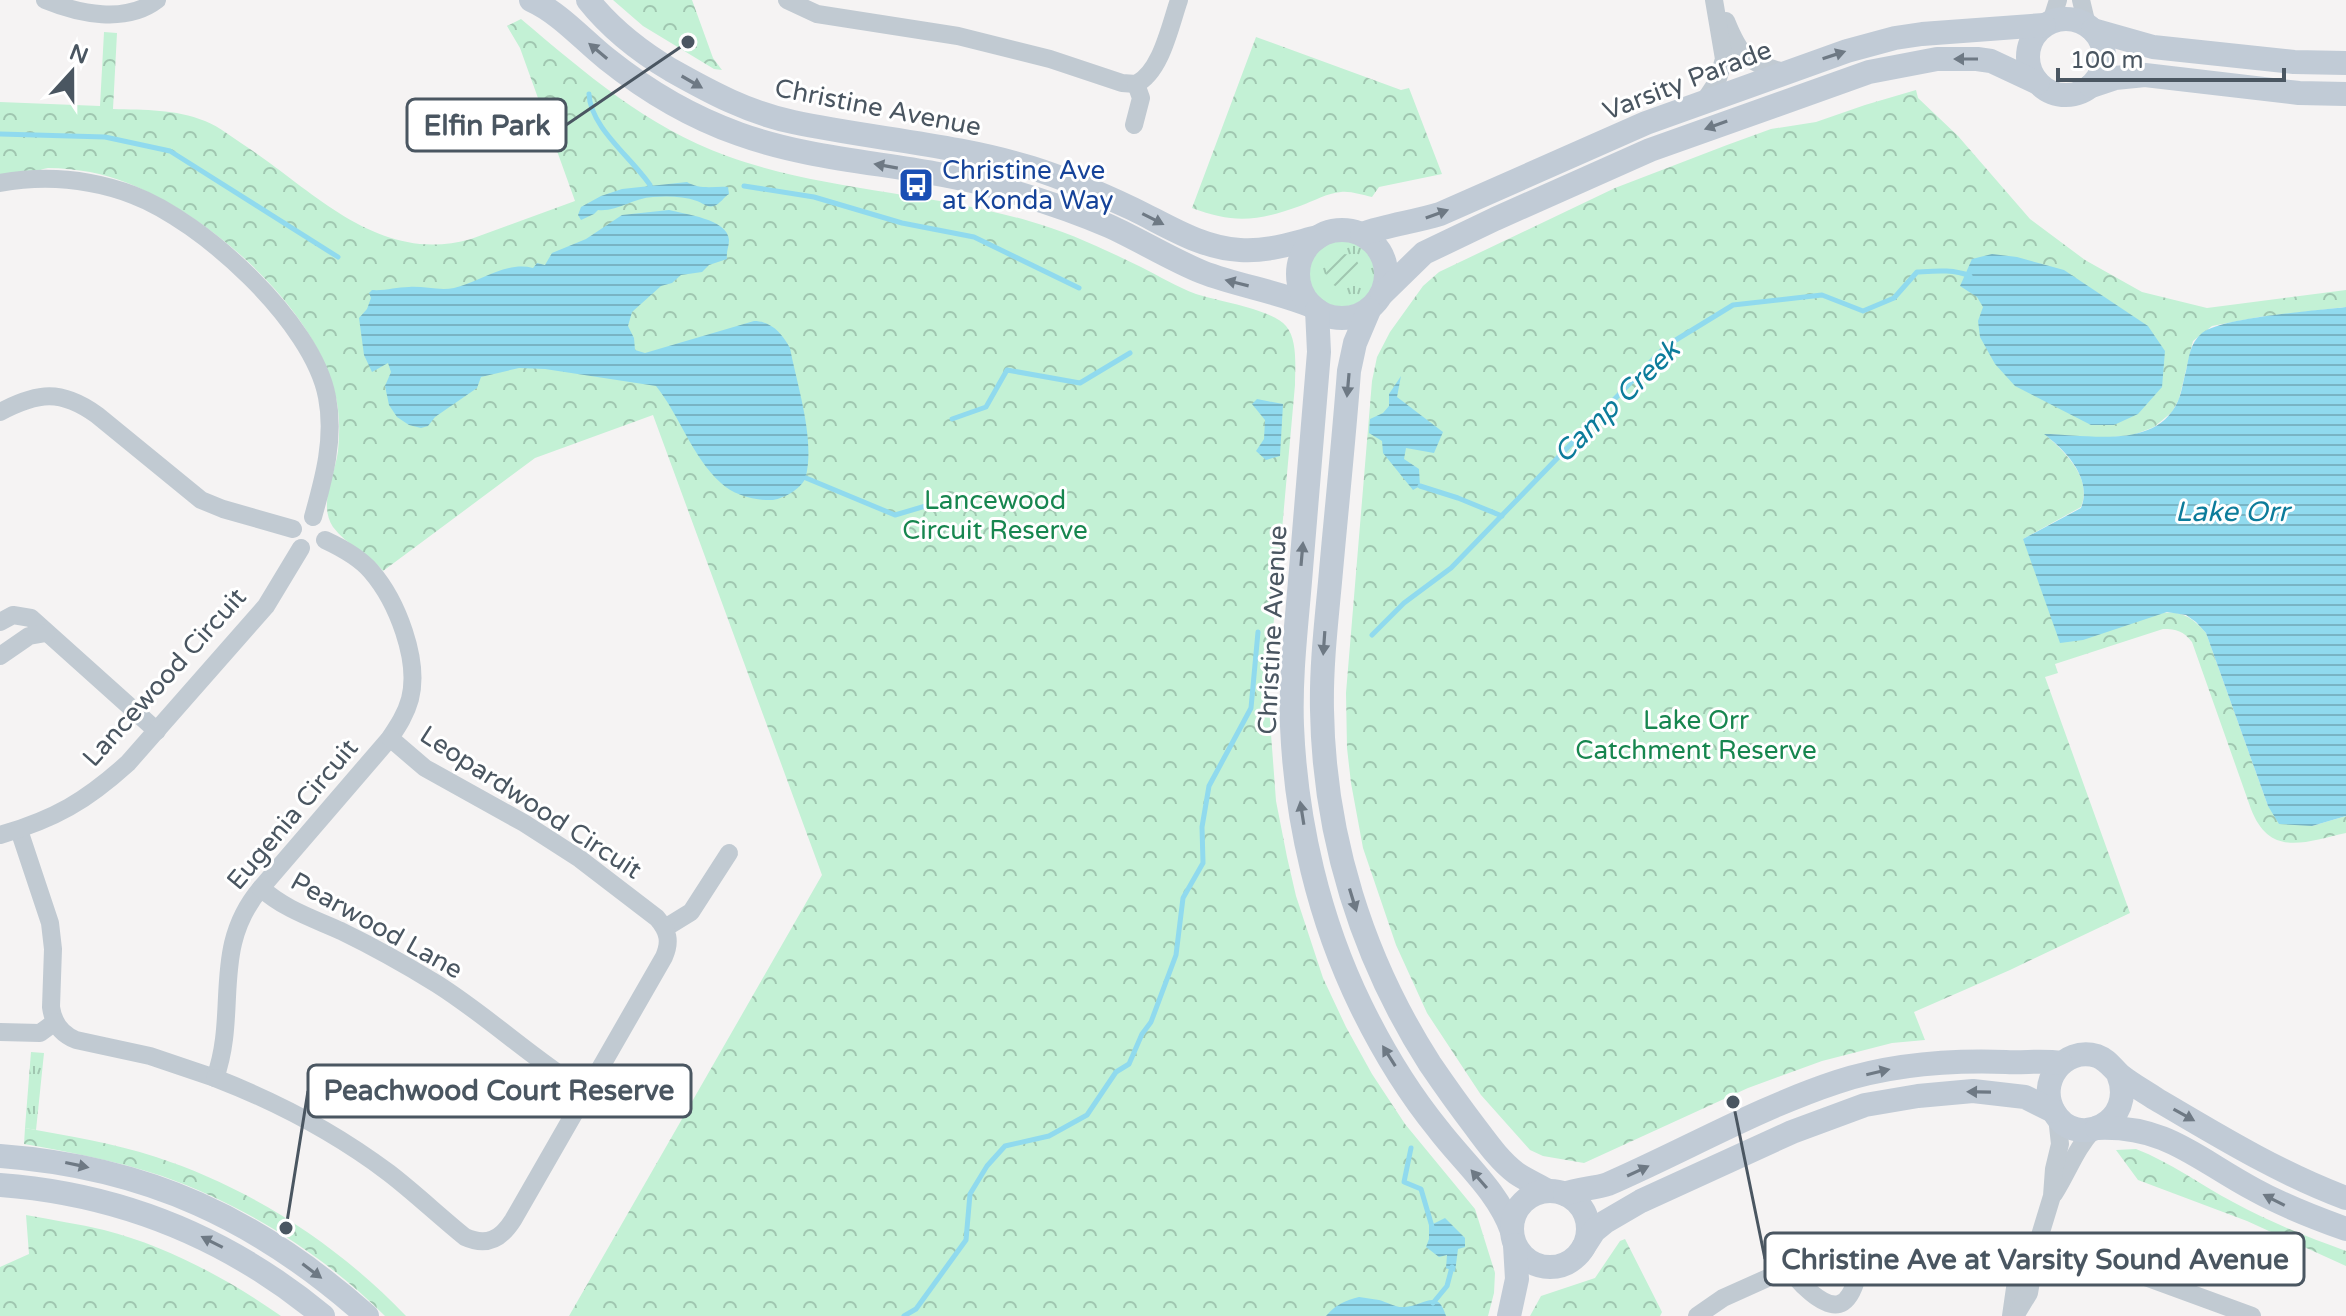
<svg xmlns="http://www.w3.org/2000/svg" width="2346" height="1316" font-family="'Varela Round',sans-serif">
<defs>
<pattern id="grass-tufts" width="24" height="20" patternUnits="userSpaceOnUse" patternTransform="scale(2)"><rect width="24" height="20" fill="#c3f1d5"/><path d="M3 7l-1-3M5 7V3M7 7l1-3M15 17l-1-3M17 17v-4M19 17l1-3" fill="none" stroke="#a0c6b0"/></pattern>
<pattern id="park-crowns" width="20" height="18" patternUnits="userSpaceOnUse" patternTransform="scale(2)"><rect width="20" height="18" fill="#c3f1d5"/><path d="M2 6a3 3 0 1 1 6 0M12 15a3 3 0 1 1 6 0" fill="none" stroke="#a0c6b0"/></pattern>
<pattern id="garden-furrows" width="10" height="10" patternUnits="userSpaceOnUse" patternTransform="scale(2)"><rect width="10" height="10" fill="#c3f1d5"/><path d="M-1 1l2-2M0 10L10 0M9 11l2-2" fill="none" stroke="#a0c6b0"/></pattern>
<pattern id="water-rules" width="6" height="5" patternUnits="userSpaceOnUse" patternTransform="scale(2)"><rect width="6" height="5" fill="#90daee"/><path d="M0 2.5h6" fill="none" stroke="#78b4c4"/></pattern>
</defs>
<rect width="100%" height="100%" fill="#f5f3f3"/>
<g fill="url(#grass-tufts)">
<path d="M1340 236C1364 238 1384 257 1376 282 1373 292 1365 300 1355 304 1309 321 1285 248 1340 236Z"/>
<polygon points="31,1052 44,1053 36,1130 25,1128"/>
</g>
<g fill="url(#park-crowns)">
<polygon points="613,0 692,0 713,58 722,70 714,69 643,26"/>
<path d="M521 19C585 73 647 127 727 156 824 191 930 192 1029 221 1068 232 1104 249 1141 267 1159 276 1177 287 1196 294 1217 301 1272 309 1286 326 1298 340 1295 368 1295 385L1272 641 1269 707 1276 801 1287 857 1296 896 1323 978 1346 1027 1372 1074 1405 1124 1475 1209 1495 1273 1494 1293 1488 1316H569L822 875 653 415 535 458 383 571C369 553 346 545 333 527 318 504 335 475 338 451 340 430 340 410 334 390 310 297 184 190 90 172 77 170 62 168 48 168 41 169 37 172 30 173 21 175 10 174 0 174V102L100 106 104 32 117 33 113 109C145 110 175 109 205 121 220 127 233 138 247 147 316 193 380 265 471 239L575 201 520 48 507 26Z"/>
<path d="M1256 37 1401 90 1409 88 1442 174 1379 187 1372 197C1362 195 1351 191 1341 192 1327 193 1314 201 1300 206 1258 221 1234 224 1192 208Z"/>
<path d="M1916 90 1918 98 1958 136 2030 219 2085 260 2142 292 2207 308 2346 290V307L2259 317 2212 326 2193 341 2179 399 2172 412 2154 427 2133 435 2103 438 2045 434C2064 452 2093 477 2081 507L2023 539 2149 616C2176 609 2187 612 2206 633L2268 806 2312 826 2346 816V833C2305 842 2270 858 2251 809L2192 642C2183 631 2177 629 2163 629L2055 664 2058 673 2045 677 2130 913 2010 970 1914 1012 1925 1040 1892 1043 1822 1061 1748 1088 1584 1163 1543 1156 1530 1150 1481 1095 1427 1013 1396 945 1363 848 1351 783 1347 748 1346 693 1372 381 1377 357 1390 332 1423 286 1439 272 1615 188 1727 145 1771 129 1816 122 1865 105Z"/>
<path d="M25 1128C69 1136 113 1143 156 1157 251 1188 337 1244 406 1316H385C323 1254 244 1205 162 1176 117 1161 70 1152 24 1144Z"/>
<path d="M2136 1149C2170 1162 2201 1185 2233 1202 2270 1222 2307 1237 2346 1251V1266L2247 1221 2138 1180 2116 1150Z"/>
<path d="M26 1215C52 1220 79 1224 104 1230 167 1246 228 1279 281 1316H0V1267L29 1254Z"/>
<polygon points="1625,1239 1662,1312 1660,1316 1530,1316 1541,1296 1595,1278 1620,1241"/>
</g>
<circle fill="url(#garden-furrows)" cx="1343" cy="271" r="17"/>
<g fill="url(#water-rules)">
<path d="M687 182C700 190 714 186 728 187L729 194C724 197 720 204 714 206 707 208 703 203 697 201 683 196 667 196 653 197 633 198 617 212 598 210L594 214 581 220 578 215 581 207 601 196 622 189Z"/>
<path d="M669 210C684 214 728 219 729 240 729 247 726 251 727 259L709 265 702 272 681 275 672 283 661 286 632 312 628 326 634 338 635 350 645 353 754 321C771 321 782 333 790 348 797 385 815 438 806 476 803 488 785 498 773 500 756 501 733 495 721 483 692 457 680 416 656 386L545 369 519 368 481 377 477 388 435 417 428 426 421 428 409 425 397 417 389 405 385 386 391 372 388 363 372 372 364 355 359 318 367 309 371 298 369 293 372 290C385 291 396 287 409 287 424 286 440 291 454 288 480 282 506 261 533 268L537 263 545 265 552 253 586 239 622 215Z"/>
<polygon points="1992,254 2017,257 2064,270 2148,326 2165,351 2162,387 2138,414 2114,425 2091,425 2015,386 1995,364 1980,337 1978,321 1983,307 1977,297 1960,286 1972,259"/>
<path d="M2346 307V816L2312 826 2279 824 2268 806 2206 633 2196 622 2186 615 2167 612 2083 640 2060 643 2023 539 2081 508C2093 478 2065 450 2044 434 2086 434 2156 451 2178 401 2182 392 2183 381 2186 371 2189 357 2190 343 2202 333 2223 317 2315 311 2346 307Z"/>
<polygon points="1401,376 1397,397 1443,432 1434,453 1406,448 1404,459 1419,469 1420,486 1413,490 1383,453 1382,441 1369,433 1370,419 1383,413 1389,406 1389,394"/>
<polygon points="1257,399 1283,404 1280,456 1266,460 1256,451 1264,439 1265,420 1252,404"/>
<polygon points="1445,1218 1465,1238 1465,1247 1458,1249 1455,1272 1446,1268 1447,1255 1439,1257 1426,1247 1429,1239 1429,1226"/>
<path d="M1359 1297C1366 1298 1372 1299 1379 1300 1387 1302 1396 1308 1404 1307 1425 1306 1437 1287 1446 1316H1326C1335 1305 1346 1300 1359 1297Z"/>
</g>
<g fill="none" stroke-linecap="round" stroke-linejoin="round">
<g stroke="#90daee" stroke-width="5">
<path d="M589 94C590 127 632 158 650 185"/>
<polyline points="0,134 105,137 170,151 338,257"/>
<polyline points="744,186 814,197 902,223 974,237 1079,288"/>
<polyline points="952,419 986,407 1007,370 1080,383 1130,353"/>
<polyline points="806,478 895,515 929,505"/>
<polyline points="1420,486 1458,498 1502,516"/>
<path d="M1372 635 1404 603 1451 568 1666 346 1733 305 1822 295 1863 311 1894 298 1917 272C1935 271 1953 269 1970 276"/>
<polyline points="1411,1148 1404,1182 1421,1189 1433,1230"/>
<polyline points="1433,1303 1447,1286 1452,1267"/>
<polyline points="904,1316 916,1309 966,1240 970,1194 987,1166 1005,1146 1049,1136 1087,1115 1116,1072 1129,1064 1142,1034 1151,1022 1176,955 1183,898 1203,863 1202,827 1209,786 1251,708 1258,632"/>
</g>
<g stroke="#c1cad2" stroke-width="18">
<path d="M45 0C79 14 126 24 157 0"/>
<polyline points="787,0 817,14 958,36 1050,59 1122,83 1136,84"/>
<polyline points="2081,0 2087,25"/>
<path d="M1726 21C1741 58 1746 61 1783 72"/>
<polyline points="2051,22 2058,0"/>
<polyline points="1705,100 1717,82 1724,59 1714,0"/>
<path d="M1134 125 1141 98 1136 84C1161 72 1170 26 1179 0"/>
<path d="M0 183C44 175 90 179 133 195 202 221 313 322 327 397 335 438 324 478 313 517"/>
<path d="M0 412C38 392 61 389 97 415L201 500 223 509 293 529"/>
<polyline points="0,622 13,615 31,618 157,731"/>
<polyline points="0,656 29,636 46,633"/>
<path d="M19 830 50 923 53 949 51 1007C53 1022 61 1034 76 1040L150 1056 215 1078C239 1011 210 948 261 888L390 738C398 726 406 714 410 699 420 660 397 601 371 571 360 558 340 547 325 540"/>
<path d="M0 835C55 819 86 801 128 763L266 606 301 548"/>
<path d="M261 888C284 909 312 918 341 931 374 947 406 965 437 984 489 1017 534 1060 586 1092"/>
<polyline points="665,928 691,912 729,853"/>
<polyline points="0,1032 40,1033 55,1022"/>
<path d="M215 1078C277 1102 336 1133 389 1173 415 1193 439 1216 465 1237 487 1247 501 1239 513 1220L664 957C671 941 668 931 657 918L580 859 524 823 425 768 390 738"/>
<path d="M2054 1194C2068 1172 2076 1148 2094 1129"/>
<polyline points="2038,1242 2094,1263 2121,1268 2252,1316"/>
<path d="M1697 1316 1723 1298 1790 1268C1796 1281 1823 1308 1839 1304 1854 1300 1861 1266 1860 1253L1855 1246 1845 1244 1790 1268"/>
<polyline points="2011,1316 2015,1288 2029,1259"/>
<polyline points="2015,1316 2029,1293 2038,1242 2052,1196 2054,1169 2060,1144 2057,1117"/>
</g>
<g stroke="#c1cbd6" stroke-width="24">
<path d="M531 0C560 13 583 40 607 59 647 91 691 117 739 134 819 163 906 163 988 185 1029 196 1070 209 1109 226 1140 240 1170 259 1202 272 1238 286 1276 291 1312 306"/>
<path d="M588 0C611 29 639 51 671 70 710 92 749 113 793 122 873 139 954 144 1032 168 1067 179 1101 194 1133 209 1168 226 1201 248 1240 250 1267 252 1293 243 1318 237"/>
<circle cx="2066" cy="57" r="38"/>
<polyline points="2093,30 2153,47 2294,62 2346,63"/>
<polyline points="2091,86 2115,78 2145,75 2299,93 2346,94"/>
<circle cx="1342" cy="274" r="44"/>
<path d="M1362 234C1387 225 1414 222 1440 214L1646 123 1847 51 1895 38 1922 34 2044 25"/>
<polyline points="1382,294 1424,253 1495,219 1650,150 1869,72 1937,59 1977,59 1991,61 2038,83"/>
<path d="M1317 310 1319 352C1313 425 1307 497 1301 569 1297 621 1290 674 1292 726 1296 822 1319 920 1361 1006 1382 1049 1408 1092 1438 1129 1463 1162 1498 1191 1512 1231"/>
<path d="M1369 310 1355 343 1349 371C1344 438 1337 504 1331 571 1327 617 1321 663 1322 710 1324 836 1362 958 1430 1064 1445 1086 1460 1107 1476 1128 1488 1144 1500 1161 1516 1173 1526 1180 1538 1185 1548 1191"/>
<path d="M2118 1074C2138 1122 2076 1151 2054 1112 2037 1083 2063 1046 2097 1056 2108 1060 2112 1068 2120 1075 2131 1084 2144 1091 2156 1099 2217 1135 2279 1173 2346 1198"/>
<path d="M2097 1128C2167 1125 2198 1160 2255 1190 2284 1206 2315 1218 2346 1229"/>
<path d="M0 1156C147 1167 258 1219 367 1316"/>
<path d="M0 1185C121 1194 230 1239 323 1316"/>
<circle cx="1550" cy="1229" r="38"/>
<path d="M1565 1194C1579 1188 1594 1189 1608 1184 1684 1151 1758 1108 1837 1082 1892 1064 1949 1060 2006 1062 2025 1063 2042 1060 2061 1063"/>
<polyline points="1583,1248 1594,1231 1605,1222 1641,1201 1792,1132 1865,1105 1918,1096 1973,1091 2025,1097 2053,1111"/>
<polyline points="1509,1316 1517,1279 1515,1245"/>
</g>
</g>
<defs><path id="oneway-solid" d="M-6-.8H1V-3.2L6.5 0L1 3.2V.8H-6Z" transform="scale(2)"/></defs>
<g fill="#6e7984">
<use href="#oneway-solid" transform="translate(598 51) rotate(-140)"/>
<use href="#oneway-solid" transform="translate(1834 55) rotate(-18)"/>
<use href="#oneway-solid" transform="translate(1966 59) rotate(-180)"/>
<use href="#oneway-solid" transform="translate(692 82) rotate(30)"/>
<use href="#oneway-solid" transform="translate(1716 125) rotate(160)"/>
<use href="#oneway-solid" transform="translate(886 166) rotate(-170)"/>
<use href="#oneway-solid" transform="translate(1437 214) rotate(-20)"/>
<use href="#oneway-solid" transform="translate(1153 219) rotate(27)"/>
<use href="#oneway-solid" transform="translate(1237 283) rotate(-166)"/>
<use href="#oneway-solid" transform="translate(1348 385) rotate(95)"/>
<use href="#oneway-solid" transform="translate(1302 554) rotate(-85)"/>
<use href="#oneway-solid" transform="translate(1324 643) rotate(94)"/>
<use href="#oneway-solid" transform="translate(1302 813) rotate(-99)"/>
<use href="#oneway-solid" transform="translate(1353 900) rotate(73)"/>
<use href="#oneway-solid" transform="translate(1389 1056) rotate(-122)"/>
<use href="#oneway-solid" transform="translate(1878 1072) rotate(-13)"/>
<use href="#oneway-solid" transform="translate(1979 1092) rotate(-179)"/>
<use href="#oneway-solid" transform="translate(2184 1115) rotate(29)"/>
<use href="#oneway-solid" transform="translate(77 1165) rotate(12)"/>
<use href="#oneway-solid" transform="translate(1638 1171) rotate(-25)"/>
<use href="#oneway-solid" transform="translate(1479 1179) rotate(-131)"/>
<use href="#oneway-solid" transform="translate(2274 1200) rotate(-153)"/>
<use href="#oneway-solid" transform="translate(212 1242) rotate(-153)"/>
<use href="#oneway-solid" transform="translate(312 1271) rotate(37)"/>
</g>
<defs>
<symbol id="bus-square" viewBox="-11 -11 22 22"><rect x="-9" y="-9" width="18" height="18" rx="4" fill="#1a4fb4" stroke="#fff"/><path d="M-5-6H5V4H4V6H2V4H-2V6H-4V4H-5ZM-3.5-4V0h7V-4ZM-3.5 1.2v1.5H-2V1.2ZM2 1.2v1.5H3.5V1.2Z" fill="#fff"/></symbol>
</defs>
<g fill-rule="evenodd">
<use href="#bus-square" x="896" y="165" width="40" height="40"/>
</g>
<g text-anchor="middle" stroke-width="6" stroke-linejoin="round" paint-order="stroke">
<g font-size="26" fill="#4a5661" stroke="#fff">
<text transform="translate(1687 80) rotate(-21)" y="9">Varsity Parade</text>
<text transform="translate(878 107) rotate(11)" y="9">Christine Avenue</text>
<text transform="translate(1272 630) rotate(-87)" y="9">Christine Avenue</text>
<text transform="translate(164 677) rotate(-48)" y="9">Lancewood Circuit</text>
<text transform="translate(531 802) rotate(33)" y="9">Leopardwood Circuit</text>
<text transform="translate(292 814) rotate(-50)" y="9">Eugenia Circuit</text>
<text transform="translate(377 925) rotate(29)" y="9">Pearwood Lane</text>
</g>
<g font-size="26" fill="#164399" stroke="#fff" text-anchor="start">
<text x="942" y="179">Christine Ave<tspan x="942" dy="30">at Konda Way</tspan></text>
</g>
<g font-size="26" fill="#17864f" stroke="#fff">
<text x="995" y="509">Lancewood<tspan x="995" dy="30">Circuit Reserve</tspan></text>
<text x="1696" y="729">Lake Orr<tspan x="1696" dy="30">Catchment Reserve</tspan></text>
</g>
<g font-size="28" font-style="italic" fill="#0c7c9b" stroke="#fff">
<text transform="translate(1616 401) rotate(-44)" y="10">Camp Creek</text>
<text x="2232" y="521">Lake Orr</text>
</g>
</g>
<path fill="none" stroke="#4a5661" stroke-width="3" d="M688 42L566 125M286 1228L308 1091M1733 1102L1765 1259"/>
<g fill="#4a5661" stroke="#fff" stroke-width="3">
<circle cx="688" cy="42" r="8"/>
<circle cx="286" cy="1228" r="8"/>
<circle cx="1733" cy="1102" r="8"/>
</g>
<g fill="#fff" stroke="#4a5661" stroke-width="3">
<rect x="407" y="99" width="159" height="52" rx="8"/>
<rect x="308" y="1065" width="383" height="52" rx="8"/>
<rect x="1765" y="1233" width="539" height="52" rx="8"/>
</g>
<g font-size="28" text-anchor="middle" font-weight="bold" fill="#4a5661">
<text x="487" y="135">Elfin Park</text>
<text x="499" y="1100">Peachwood Court Reserve</text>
<text x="2035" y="1269">Christine Ave at Varsity Sound Avenue</text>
</g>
<g transform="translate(72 72) rotate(21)" stroke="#ffffff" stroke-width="6" paint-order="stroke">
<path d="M0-6L14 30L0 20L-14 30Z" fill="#4a5661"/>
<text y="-12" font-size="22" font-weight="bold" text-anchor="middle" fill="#4a5661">N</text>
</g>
<path d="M2058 68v12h226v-12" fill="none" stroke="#4a5661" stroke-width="4"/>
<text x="2070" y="68" font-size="24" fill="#4a5661" stroke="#ffffff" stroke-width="6" paint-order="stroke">100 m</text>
</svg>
